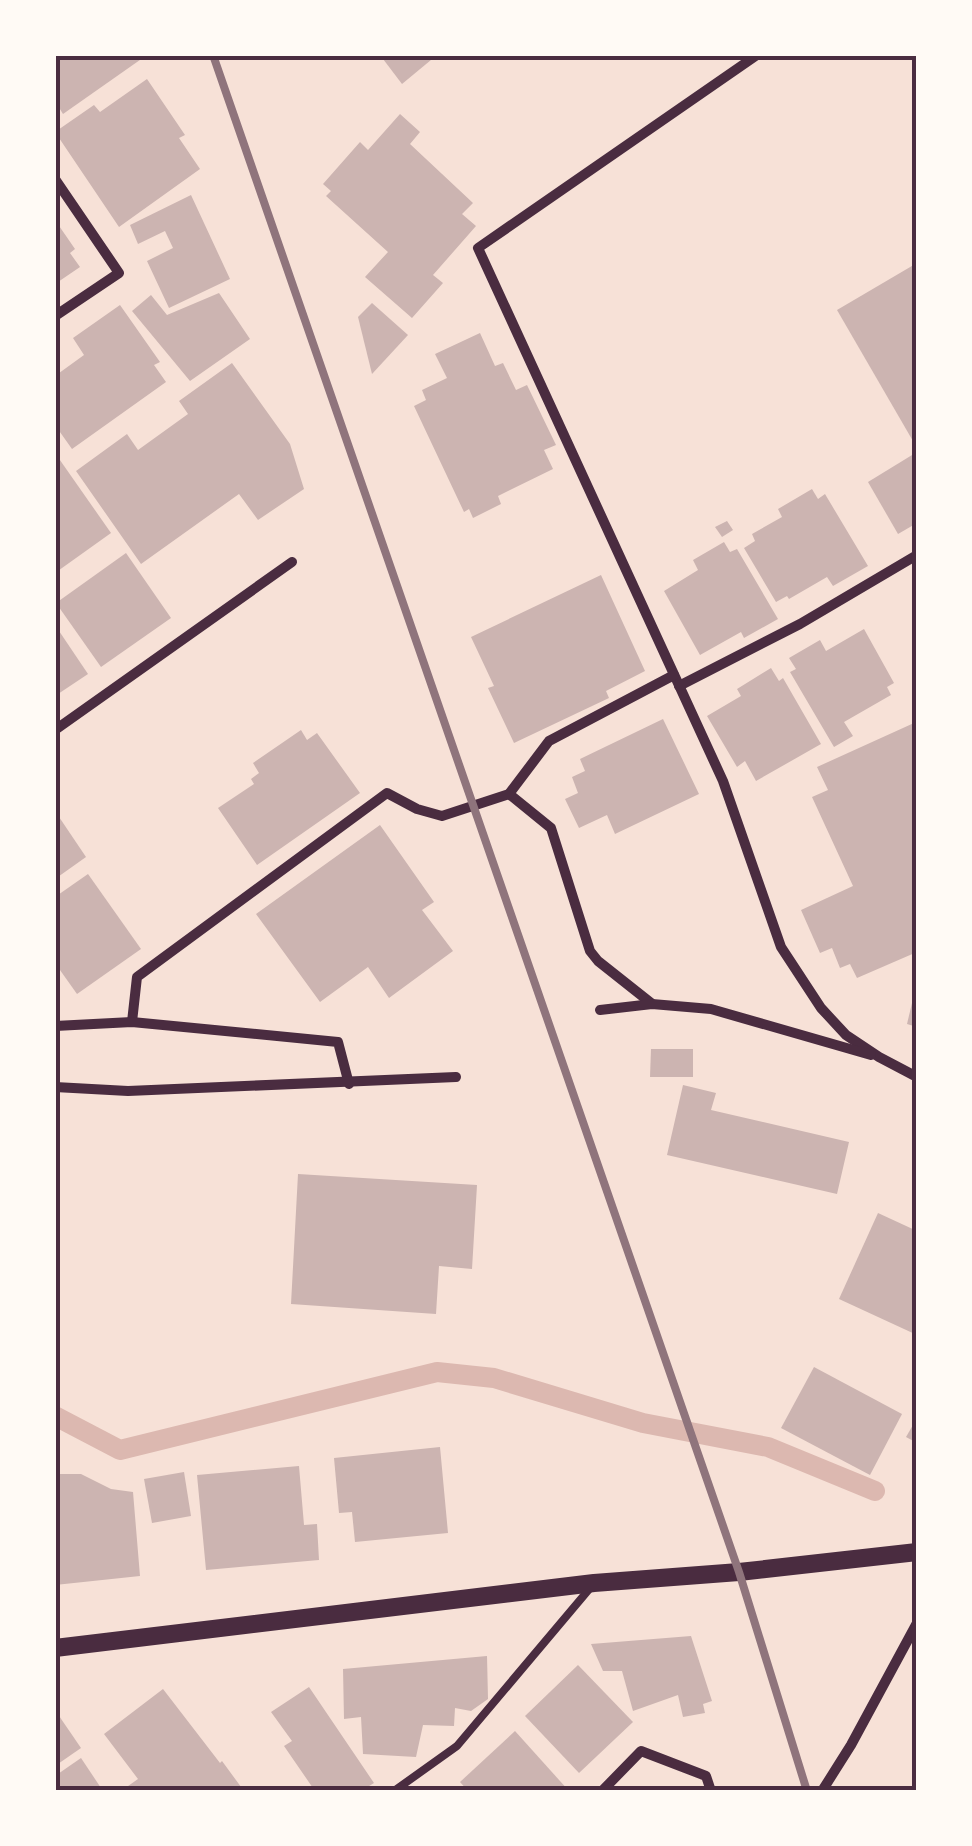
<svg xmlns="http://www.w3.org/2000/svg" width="972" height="1846" font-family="'PT Sans',sans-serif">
<rect width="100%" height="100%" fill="#f7e1d7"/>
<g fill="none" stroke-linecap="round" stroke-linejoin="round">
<polyline stroke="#dcb8b0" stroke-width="20" points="55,1416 120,1450 437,1372 494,1378 643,1423 768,1447 875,1491"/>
</g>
<g fill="#ccb4b1">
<polygon points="55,55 147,55 63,114 55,101"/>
<polygon points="380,55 437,55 402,84"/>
<polygon points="147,79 185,135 179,138 200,169 119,227 55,132 94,105 100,112"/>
<polygon points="400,114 420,132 410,144 473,203 462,214 476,226 433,275 443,283 412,318 365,277 388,252 326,196 331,191 323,184 360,142 368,150"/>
<polygon points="191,195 230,279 169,308 147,261 173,248 165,231 138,244 130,225"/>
<polygon points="55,220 75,249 70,253 80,267 58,282 55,278"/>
<polygon points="917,263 917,448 837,310"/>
<polygon points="219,293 250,339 190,381 132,311 151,295 167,315"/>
<polygon points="372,303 408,335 372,374 358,317"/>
<polygon points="120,305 160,362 154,365 166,382 72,449 55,425 55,376 84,355 73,338"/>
<polygon points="480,333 495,366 503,363 516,390 527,385 556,445 544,450 553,469 498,496 501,504 473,518 469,509 464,512 414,406 426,400 422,390 447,378 435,354"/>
<polygon points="232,363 290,444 304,489 258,520 239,494 141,564 76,471 127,434 138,450 188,414 179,401"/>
<polygon points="917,452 917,523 898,534 868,482"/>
<polygon points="55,453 111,533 55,573"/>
<polygon points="812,489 818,499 825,494 868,566 833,586 827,577 789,599 787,596 776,602 744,548 755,541 752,534 782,517 778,509"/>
<polygon points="727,521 733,530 722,537 715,527"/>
<polygon points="724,542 730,552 737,549 778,619 744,638 741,632 700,655 664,591 698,570 693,560"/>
<polygon points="126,553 171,618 101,667 56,603"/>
<polygon points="601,575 645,671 606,691 609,698 514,743 488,688 494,686 471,637"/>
<polygon points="55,625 88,674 55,696"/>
<polygon points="864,629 894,683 887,687 891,695 844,722 853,736 834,747 790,672 796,669 789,658 820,640 826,651"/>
<polygon points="771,668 779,681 783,678 821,744 756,781 745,761 737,767 707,716 741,696 737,689"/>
<polygon points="663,719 699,794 615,834 607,815 579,828 565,799 578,793 572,777 585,771 580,759"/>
<polygon points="914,723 917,731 917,933 912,935 917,952 857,978 850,964 840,968 832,948 820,953 801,910 853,886 812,797 828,790 817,767"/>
<polygon points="301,730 307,740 317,733 360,793 257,865 218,808 254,784 251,779 259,773 253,763"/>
<polygon points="55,811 86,857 55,879"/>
<polygon points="380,825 434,902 422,910 453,951 389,998 368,967 320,1002 256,914"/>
<polygon points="88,874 141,949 77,994 55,963 55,897"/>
<polygon points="912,1003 917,1004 917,1027 907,1024"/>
<polygon points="651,1049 693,1049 693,1077 650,1077"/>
<polygon points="683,1085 716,1093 711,1110 849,1142 837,1194 667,1155"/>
<polygon points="298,1174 477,1185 472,1269 439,1266 436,1314 291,1304"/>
<polygon points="878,1213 917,1231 917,1335 839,1299"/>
<polygon points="814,1367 902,1414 870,1475 781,1428"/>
<polygon points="917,1418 917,1443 906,1437"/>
<polygon points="440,1447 448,1533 355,1542 352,1512 339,1513 334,1458"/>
<polygon points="299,1466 304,1525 317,1524 319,1560 206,1570 197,1475"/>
<polygon points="184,1472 191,1516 152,1523 144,1479"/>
<polygon points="55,1474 81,1474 111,1489 133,1492 140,1576 55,1585"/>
<polygon points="691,1636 712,1701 703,1704 705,1713 683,1717 678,1695 633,1711 622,1671 603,1671 591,1644"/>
<polygon points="487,1656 488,1699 471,1711 455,1708 454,1726 423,1725 416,1757 363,1754 361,1717 344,1719 343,1669"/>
<polygon points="578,1665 633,1722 579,1773 525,1716"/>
<polygon points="309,1687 374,1783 361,1791 315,1791 284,1746 292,1741 271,1712"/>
<polygon points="163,1689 220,1763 222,1761 244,1791 121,1791 138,1779 104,1734"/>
<polygon points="55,1710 81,1748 55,1766"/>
<polygon points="515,1731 569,1791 468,1791 460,1782"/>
<polygon points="81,1758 103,1791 55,1791 55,1776"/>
</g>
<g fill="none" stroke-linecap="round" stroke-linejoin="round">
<polyline stroke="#4a2c40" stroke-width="8" points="394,1791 457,1746 591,1587"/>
<g stroke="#4a2c40" stroke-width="10">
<polyline points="757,55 478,248 723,781 781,947 821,1008 846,1035 879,1057 917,1077"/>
<polyline points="55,179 119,273 55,316"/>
<polyline points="679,686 800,624 917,555"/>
<polyline points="55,730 292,562"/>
<polyline points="509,794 551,828 590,951 598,961 651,1003"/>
<polyline points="600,1010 652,1004 711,1009 871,1055"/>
<polyline points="132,1022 137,977 387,793 417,809 442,816 509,794 549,741 674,675"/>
<polyline points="55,1026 132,1022 338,1042 349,1084"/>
<polyline points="55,1087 128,1091 456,1077"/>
<polyline points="602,1791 641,1751 706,1776 711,1791"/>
<polyline points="822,1791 851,1745 917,1623"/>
</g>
<polyline stroke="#4a2c40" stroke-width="18" points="55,1648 594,1583 739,1572 917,1552"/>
<polyline stroke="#8f747c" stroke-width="8" points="213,55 739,1572 807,1791"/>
</g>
<rect width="972" height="1846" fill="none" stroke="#fffaf5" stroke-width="115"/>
<rect x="58" y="58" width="856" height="1730" fill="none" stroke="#4a2c40" stroke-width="4"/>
</svg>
